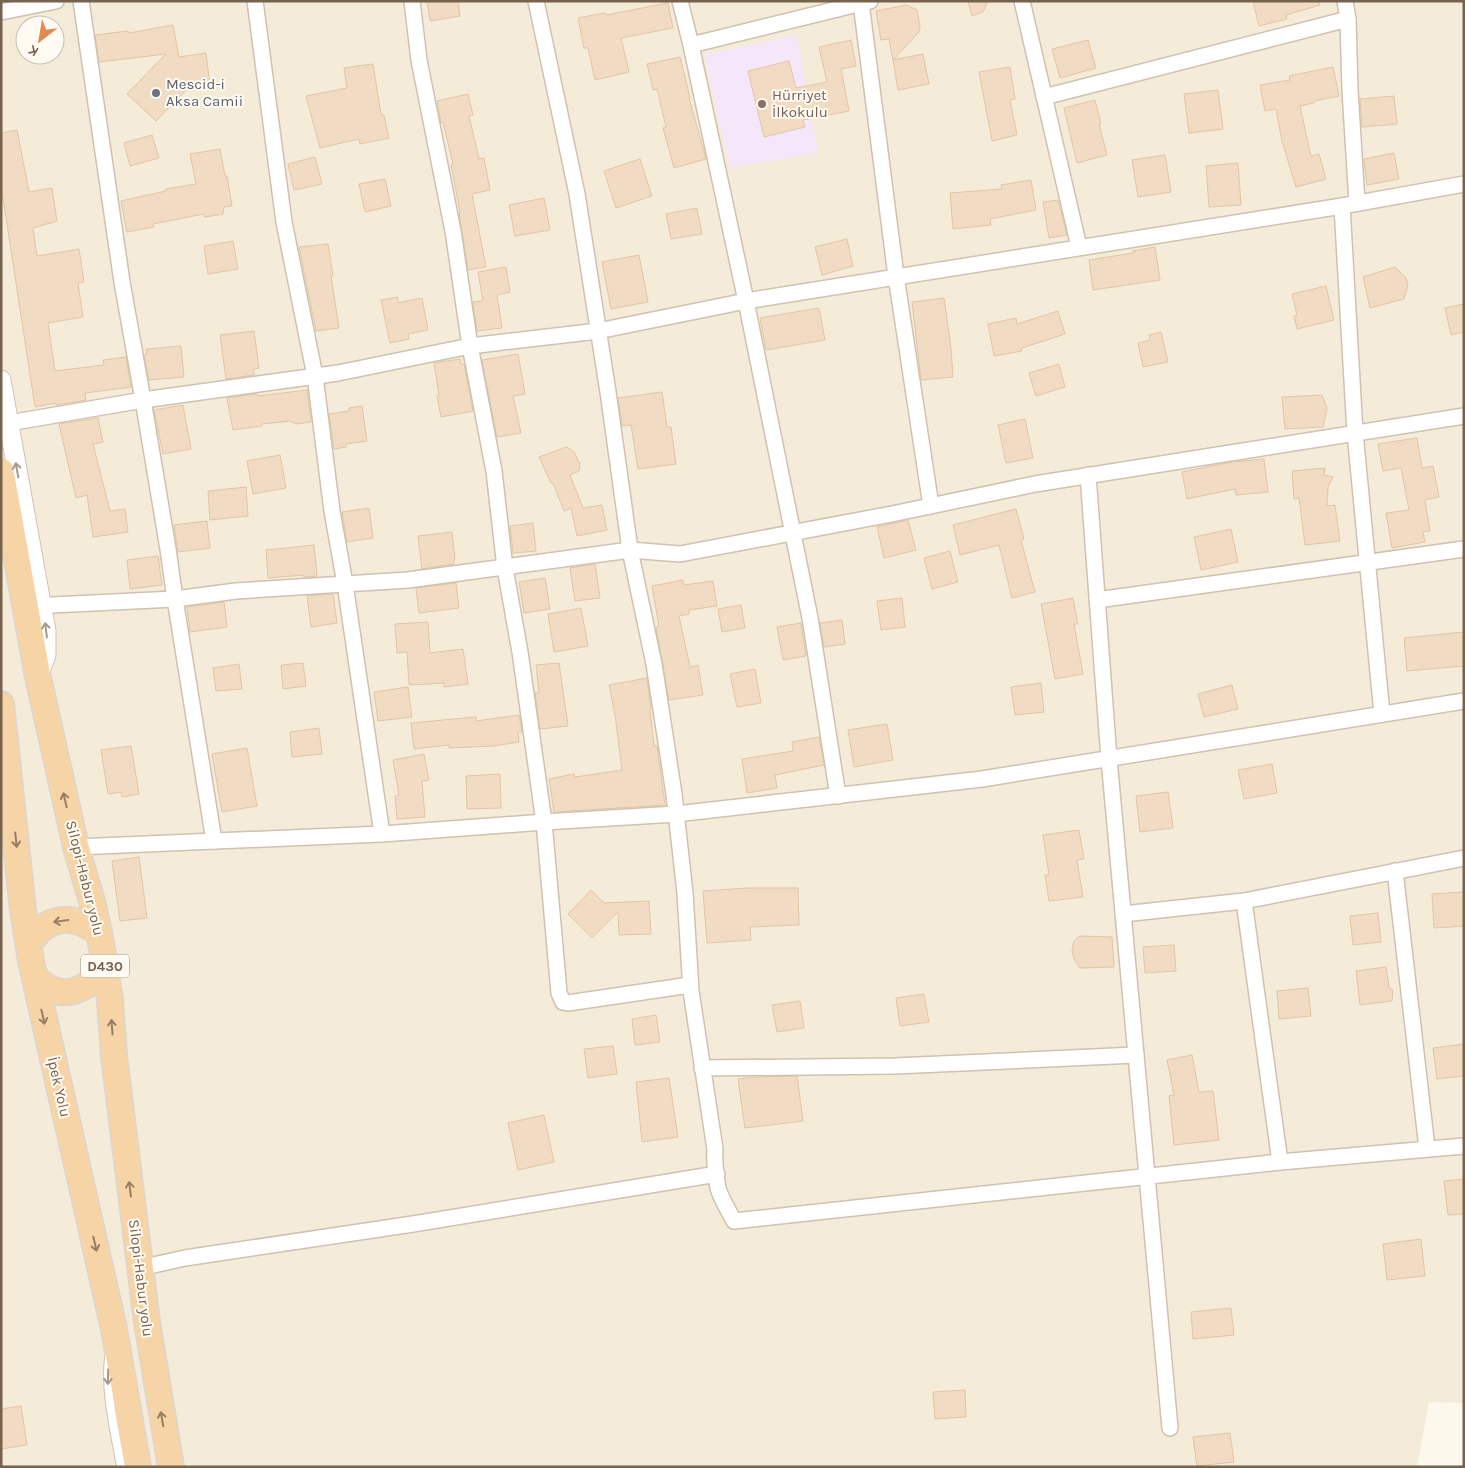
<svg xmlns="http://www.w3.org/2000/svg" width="1465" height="1468" font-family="Karla,sans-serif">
<rect width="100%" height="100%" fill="#fcf8eb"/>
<path fill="#f4ebd9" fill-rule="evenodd" d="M1 1H1464V1403L1429 1402 1417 1467H1ZM25 25H55V55H25Z"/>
<polygon fill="#f5e7f9" points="797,35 818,153 730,168 704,55"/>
<g fill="#f1dcc3" stroke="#e3c5a4">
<polygon points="427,1 458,1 460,16 430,21"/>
<polygon points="968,1 988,1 983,12 972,16"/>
<polygon points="1253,1 1319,1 1320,5 1286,15 1287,19 1259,26"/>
<polygon points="668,3 673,28 621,38 629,72 595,80 588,48 584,48 578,18 605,13 606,15"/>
<polygon points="906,5 917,10 920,27 919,32 893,60 889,39 881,40 876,11"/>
<polygon points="173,25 179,57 206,53 210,85 189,87 156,121 127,94 166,54 99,62 95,35 128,31 129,33"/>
<polygon points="851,40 856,66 841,69 849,111 803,120 805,127 764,137 748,71 789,61 796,88 827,82 819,47"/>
<polygon points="1088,40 1096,68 1060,78 1052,49"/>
<polygon points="923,54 929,84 898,90 893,60"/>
<polygon points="680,57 690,98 689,98 706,159 674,168 663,128 666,127 657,89 653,90 647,64"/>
<polygon points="373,64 381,115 384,115 389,138 360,144 359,139 320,148 306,96 347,88 344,68"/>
<polygon points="1010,67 1015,99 1010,100 1017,135 992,141 979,72"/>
<polygon points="1333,67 1339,96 1314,101 1314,103 1300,106 1311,156 1319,154 1326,179 1296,187 1282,141 1276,109 1265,111 1260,85 1290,80 1289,76"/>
<polygon points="1218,90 1223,129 1189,133 1184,94"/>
<polygon points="468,94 473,115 469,116 479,159 484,158 490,190 472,194 486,267 468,270 459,212 460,212 451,165 453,164 443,122 441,123 437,101"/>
<polygon points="1394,96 1397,124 1362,127 1360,99"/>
<polygon points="1095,100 1101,124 1099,124 1107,155 1077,163 1064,108"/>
<polygon points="17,130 29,192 52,188 57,221 33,228 37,256 79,249 84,282 78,283 83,317 48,323 55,371 104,365 103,360 126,357 131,387 85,393 86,400 56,405 55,403 35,407 1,185 1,133"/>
<polygon points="152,135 159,158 130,166 124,143"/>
<polygon points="220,149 225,176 227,176 232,206 224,207 223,214 205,217 204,214 153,224 154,227 127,232 121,201 166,191 166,189 196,184 190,154"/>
<polygon points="1394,153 1399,179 1367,185 1364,159"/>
<polygon points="1165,155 1171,192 1138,197 1132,160"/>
<polygon points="315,157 322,184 294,190 288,164"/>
<polygon points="640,159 652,196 616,208 604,171"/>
<polygon points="1238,163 1241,205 1209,207 1206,166"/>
<polygon points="385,179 391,206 365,212 359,184"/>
<polygon points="1031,180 1036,210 990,219 991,225 953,229 950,193 1002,189 1001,185"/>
<polygon points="544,198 550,230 515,236 509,205"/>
<polygon points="1058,200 1067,235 1049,238 1043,202"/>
<polygon points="697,208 702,234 671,239 666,214"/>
<polygon points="847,239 853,266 822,275 815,247"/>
<polygon points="233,241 238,269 208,274 204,246"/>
<polygon points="328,244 333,276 331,276 339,328 316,331 299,247"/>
<polygon points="1155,247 1160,280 1093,290 1089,260 1133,253 1133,251"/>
<polygon points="639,255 648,302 611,309 602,262"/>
<polygon points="506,267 510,292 497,295 502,328 477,331 473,302 483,301 478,272"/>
<polygon points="1395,267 1406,278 1408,285 1404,299 1370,308 1363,277"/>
<polygon points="1326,286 1334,320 1297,329 1294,316 1297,315 1292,294"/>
<polygon points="398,297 398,303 422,298 428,330 408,334 409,339 390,343 381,300"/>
<polygon points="944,298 951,348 953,377 921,380 912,302"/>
<polygon points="1464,304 1464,332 1451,335 1445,308"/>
<polygon points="819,308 825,340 766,350 760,318"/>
<polygon points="1058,311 1065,334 1022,348 1022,351 994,356 988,324 1016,318 1017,324"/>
<polygon points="254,331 259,368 254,369 254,375 226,379 220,335"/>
<polygon points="1161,332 1168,362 1143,367 1138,343 1150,340 1149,335"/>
<polygon points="181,346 184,377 149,380 144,355 147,354 146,349"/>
<polygon points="518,354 525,394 513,396 521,433 497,437 482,360"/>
<polygon points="460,359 461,364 464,364 473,411 441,417 437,396 439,395 434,363"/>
<polygon points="1059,364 1065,387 1036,396 1029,373"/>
<polygon points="307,390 311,422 296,424 290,421 262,424 262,426 233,430 227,398 257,394 258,396"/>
<polygon points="662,392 667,427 671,427 676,464 638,469 631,425 622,426 618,398"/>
<polygon points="1322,395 1327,408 1323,427 1285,429 1282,397"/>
<polygon points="183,405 191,449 163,454 154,410"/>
<polygon points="362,406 367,441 346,444 346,447 334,449 329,414 349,411 349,408"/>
<polygon points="98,418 103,442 93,444 110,511 125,509 128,532 93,537 87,495 76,498 59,424"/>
<polygon points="1025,419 1033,458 1006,463 998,425"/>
<polygon points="1417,438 1422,468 1433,466 1439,497 1425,500 1430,531 1423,532 1425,542 1392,548 1386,513 1409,510 1401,468 1383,471 1378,444"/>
<polygon points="567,447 574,452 580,464 579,471 570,475 583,508 602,505 607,530 577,536 571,508 564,511 553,483 551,483 539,457"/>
<polygon points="280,455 286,488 253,494 247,461"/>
<polygon points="1264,459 1268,492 1236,495 1235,489 1187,499 1182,472 1232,462"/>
<polygon points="1325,468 1324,475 1333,477 1328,487 1327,506 1335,505 1340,541 1305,545 1299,498 1294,499 1292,471"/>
<polygon points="246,487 248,516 210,520 208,491"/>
<polygon points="369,508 373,538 347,542 342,512"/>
<polygon points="1016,509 1024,539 1021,540 1035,592 1012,598 999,545 960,555 953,525"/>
<polygon points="908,520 916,550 884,558 877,527"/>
<polygon points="207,521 210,548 178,552 174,525"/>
<polygon points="533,523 536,551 513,553 510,526"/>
<polygon points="1231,529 1238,562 1201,570 1194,537"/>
<polygon points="452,532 455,559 454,559 454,564 422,569 418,536"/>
<polygon points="314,545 317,576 304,577 304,575 268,578 266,550"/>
<polygon points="950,551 958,582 932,589 924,558"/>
<polygon points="158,556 162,585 130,589 127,560"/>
<polygon points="595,564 600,598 575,601 570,568"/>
<polygon points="545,578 550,609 524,613 519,582"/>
<polygon points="683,580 684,585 713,581 717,606 689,610 689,614 679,616 690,667 698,665 703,695 669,700 656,627 659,626 652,586"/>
<polygon points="456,583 459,608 419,613 416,588"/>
<polygon points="333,594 337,623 311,627 307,596"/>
<polygon points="902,598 905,627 881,630 877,601"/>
<polygon points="1073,598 1078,624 1074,624 1083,674 1055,679 1041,604"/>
<polygon points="224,602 227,627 190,632 187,607"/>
<polygon points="741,605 745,628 722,632 718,609"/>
<polygon points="581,608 588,646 554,652 548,614"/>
<polygon points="842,620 845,644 824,647 820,623"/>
<polygon points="428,622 430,653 463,649 468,684 444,687 444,683 409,685 407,652 397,653 395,624"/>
<polygon points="801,623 806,656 783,660 777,627"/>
<polygon points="1464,632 1464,666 1407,671 1404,638"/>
<polygon points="303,663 306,686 283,689 281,665"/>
<polygon points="559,663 568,726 540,729 535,693 539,693 536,665"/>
<polygon points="239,664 242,689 216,691 213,668"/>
<polygon points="755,669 761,703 737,707 730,674"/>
<polygon points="647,678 651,709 650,709 654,746 657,746 665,805 554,812 549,779 574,774 575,777 622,770 615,715 609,685"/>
<polygon points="1041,683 1044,712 1015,715 1011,687"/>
<polygon points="1232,685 1238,709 1204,717 1198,694"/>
<polygon points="408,687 412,717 378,721 374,692"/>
<polygon points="519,715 522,732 518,732 519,742 494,746 449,748 449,745 414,749 411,723 476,717 476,721"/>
<polygon points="887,724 893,760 854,767 848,730"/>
<polygon points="319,728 322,754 292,757 290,732"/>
<polygon points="819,737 824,765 775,775 777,788 747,793 742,759 793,751 792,742"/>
<polygon points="131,746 139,794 122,797 121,792 108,794 101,750"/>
<polygon points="247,748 257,806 222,812 212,754"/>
<polygon points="424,754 429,780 422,781 425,817 397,819 395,796 399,795 393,760"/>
<polygon points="1272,764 1277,793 1244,799 1238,770"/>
<polygon points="500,774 501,808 467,809 466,776"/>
<polygon points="1168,792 1173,828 1140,832 1136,796"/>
<polygon points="1079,830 1084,859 1077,860 1083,897 1049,901 1045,875 1049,875 1043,835"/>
<polygon points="139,857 147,918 120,921 112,861"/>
<polygon points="747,888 798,888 799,925 750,927 751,940 707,943 703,891"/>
<polygon points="591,890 604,903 649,901 651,934 619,935 618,912 592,938 568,914"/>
<polygon points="1464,892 1464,926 1434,928 1432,894"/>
<polygon points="1378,913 1381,942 1353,945 1350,916"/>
<polygon points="1079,936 1112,937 1114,967 1080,968 1074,959 1072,950 1074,941"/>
<polygon points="1174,945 1176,971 1145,973 1143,947"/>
<polygon points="1386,967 1389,988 1393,990 1392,1001 1360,1005 1356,971"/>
<polygon points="1308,988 1311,1016 1279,1019 1277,991"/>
<polygon points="924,994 929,1022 900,1026 896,998"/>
<polygon points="800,1001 804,1028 777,1032 772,1005"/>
<polygon points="656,1015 660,1042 635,1045 632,1019"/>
<polygon points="1464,1044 1464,1076 1437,1079 1433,1048"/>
<polygon points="613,1046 617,1074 588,1078 584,1049"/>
<polygon points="1192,1055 1199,1092 1213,1091 1219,1140 1174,1145 1169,1096 1174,1095 1167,1060"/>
<polygon points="797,1076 803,1121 745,1128 738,1079 754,1077"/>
<polygon points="669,1078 678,1137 642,1142 636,1082"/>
<polygon points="544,1115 554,1162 518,1170 508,1123"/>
<polygon points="1464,1179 1464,1214 1448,1215 1444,1181"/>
<polygon points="1421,1239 1425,1276 1387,1280 1383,1244"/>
<polygon points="1231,1308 1234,1335 1193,1339 1191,1312"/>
<polygon points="965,1390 966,1417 935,1419 933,1392"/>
<polygon points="21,1406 27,1445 1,1449 1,1409"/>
<polygon points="1230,1433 1234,1462 1197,1466 1193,1437"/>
</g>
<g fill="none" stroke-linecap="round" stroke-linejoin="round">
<defs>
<path id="service" d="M109 1358C105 1394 115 1431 121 1467"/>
<g id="minor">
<polyline points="81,1 122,282 143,400 168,549 175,599 214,841"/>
<polyline points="255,1 284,222 315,376 332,511 345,584 382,834"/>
<polyline points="412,1 419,60 453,231 470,346 494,471 505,568 520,652 544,822 559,993 563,1002 568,1003 690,985"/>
<path d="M536 1 577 194 608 392 630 550 654 664 674 794 685 893 691 991 715 1149C714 1161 716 1177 718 1188 721 1199 729 1211 734 1221L1280 1162 1464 1146"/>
<polyline points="680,1 691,45 746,301 810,618 838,796"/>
<polyline points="1022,1 1079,247"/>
<polyline points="1345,1 1348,19 1350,90 1357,203"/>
<polyline points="861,3 896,276 931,506"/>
<polyline points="1,12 56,1"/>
<polyline points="691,45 870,1"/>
<polyline points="1044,97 1348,19"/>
<polyline points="1342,206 1355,433 1382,714"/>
<polyline points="9,423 143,400 338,373 470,346 598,331 746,301 1342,206 1464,184"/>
<polyline points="1088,475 1109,759 1170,1428"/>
<polyline points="1097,600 1464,549"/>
<polyline points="31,606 175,599 236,591 408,580 630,550 680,554 892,514 1035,484 1464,416"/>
<polyline points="76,847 382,834 544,822 676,814 982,779 1464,701"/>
<polyline points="1395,871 1427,1148"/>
<polyline points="1244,901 1280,1162"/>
<polyline points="1123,914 1244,901 1464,858"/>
<polyline points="702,1068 895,1066 1136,1055"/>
<polyline points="140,1268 185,1258 413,1224 717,1174"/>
</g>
<polyline id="tertiary" points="1,380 46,631 46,655 38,676"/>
<g id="trunk">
<polyline points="1,471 38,677 76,847 93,905 103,953 110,1000 114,1056 147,1322 171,1467"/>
<polyline points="1,704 23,910 31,961 114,1329 138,1467"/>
<path d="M29 944C47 915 72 913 99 933"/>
<path d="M35 978C62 1003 82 992 106 970"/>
</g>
</defs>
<use href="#service" stroke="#cfc2b0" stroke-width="10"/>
<use href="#minor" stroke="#cfc2b0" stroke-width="18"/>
<use href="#tertiary" stroke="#cfc2b0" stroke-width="21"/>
<use href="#trunk" stroke="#dcd6d1" stroke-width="28"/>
<use href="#service" stroke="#fff" stroke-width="8"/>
<use href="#minor" stroke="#fff" stroke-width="15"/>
<use href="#tertiary" stroke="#fff" stroke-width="19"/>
<use href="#trunk" stroke="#f6d4a5" stroke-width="25"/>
</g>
<defs><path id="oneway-shaft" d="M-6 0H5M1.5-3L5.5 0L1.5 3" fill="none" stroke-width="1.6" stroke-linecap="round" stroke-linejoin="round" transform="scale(1.25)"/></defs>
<g stroke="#a7998c">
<use href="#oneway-shaft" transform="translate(17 470) rotate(-100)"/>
<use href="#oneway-shaft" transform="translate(46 630) rotate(-97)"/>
<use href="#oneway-shaft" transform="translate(108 1377) rotate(91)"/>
</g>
<g stroke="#977e64">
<use href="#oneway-shaft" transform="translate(65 800) rotate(-103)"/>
<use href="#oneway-shaft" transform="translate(16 840) rotate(84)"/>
<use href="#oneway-shaft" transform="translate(61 921) rotate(172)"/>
<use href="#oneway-shaft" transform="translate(43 1017) rotate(77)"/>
<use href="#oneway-shaft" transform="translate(112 1027) rotate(-94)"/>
<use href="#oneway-shaft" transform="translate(130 1189) rotate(-97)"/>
<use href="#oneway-shaft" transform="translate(95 1244) rotate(77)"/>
<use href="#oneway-shaft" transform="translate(162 1419) rotate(-100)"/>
</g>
<circle fill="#6b7280" stroke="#fffbf2" stroke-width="2" cx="156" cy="93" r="5"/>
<circle fill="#8d6e63" stroke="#fffbf2" stroke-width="2" cx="762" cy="104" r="5"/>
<g text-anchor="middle" stroke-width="4" stroke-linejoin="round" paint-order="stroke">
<rect fill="#fffbf2" stroke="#a0907f" stroke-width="1" x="81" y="954.5" width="48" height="23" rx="4"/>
<g font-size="14" font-weight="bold" fill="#77624e">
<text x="105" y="971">D430</text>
</g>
<g font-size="15" fill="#5b616d" stroke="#fffbf2" text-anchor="start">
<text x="166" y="89">Mescid-i<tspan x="166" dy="17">Aksa Camii</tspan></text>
</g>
<g font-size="15" fill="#785e54" stroke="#fffbf2" text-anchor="start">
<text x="772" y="100">Hürriyet<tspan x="772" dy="17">İlkokulu</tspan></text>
</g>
<g font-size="15" fill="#77624e" stroke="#fffbf2">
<text transform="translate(85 878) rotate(76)" y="5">Silopi-Habur yolu</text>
<text transform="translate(59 1087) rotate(77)" y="5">İpek Yolu</text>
<text transform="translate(141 1278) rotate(83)" y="5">Silopi-Habur yolu</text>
</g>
</g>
<rect width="1465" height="1468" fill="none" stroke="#77624e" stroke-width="5"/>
<g transform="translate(40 40) rotate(211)"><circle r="24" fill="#fffbf2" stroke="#c9beb0"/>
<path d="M0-4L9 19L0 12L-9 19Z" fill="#e18855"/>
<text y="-8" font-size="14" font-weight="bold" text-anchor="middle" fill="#77624e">K</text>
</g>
</svg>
